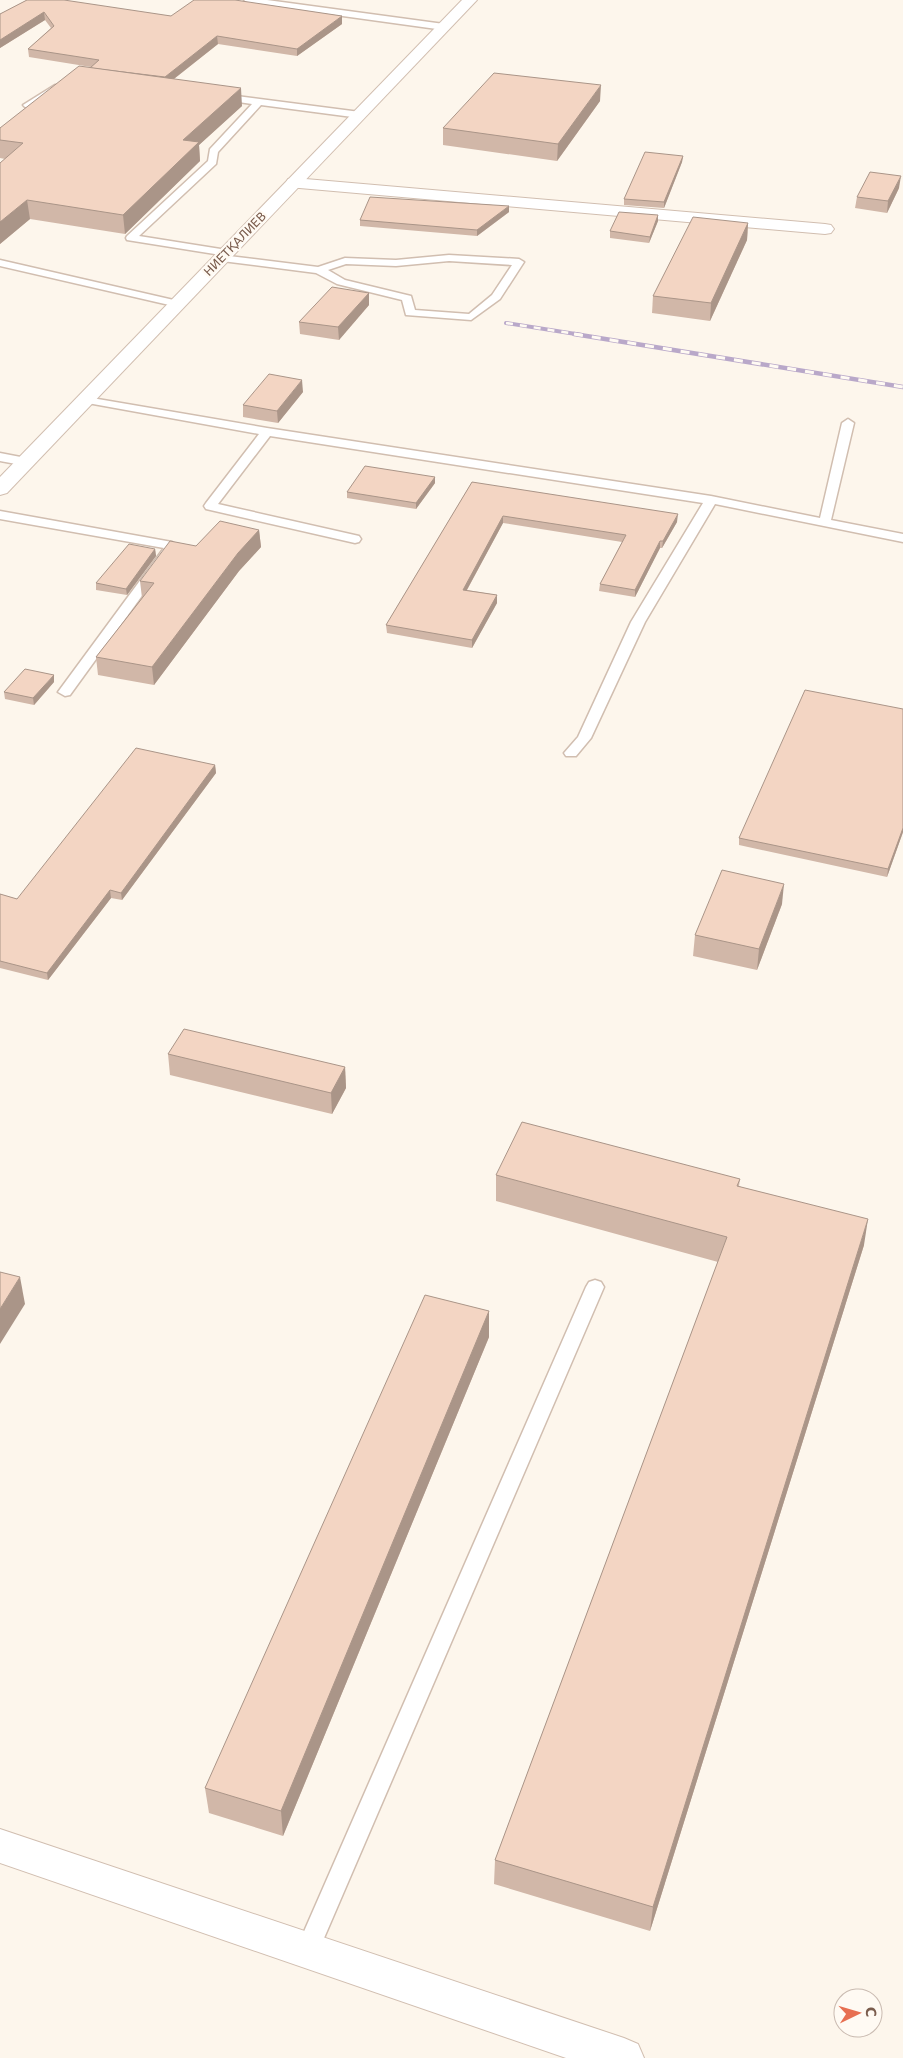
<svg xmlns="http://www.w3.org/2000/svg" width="903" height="2058" font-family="'DejaVu Sans',sans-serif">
<rect width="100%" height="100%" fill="#fdf6ec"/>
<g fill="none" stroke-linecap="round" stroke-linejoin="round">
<defs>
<g id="service">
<polygon points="244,0 267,0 444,24 448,27 444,30 248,3"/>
<polygon points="55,85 58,86 58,90 31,107 25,107 23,105"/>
<path d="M221 94 360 112 365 115 360 118 261 105 218 152 216 164 139 236 227 250 232 253 229 256 318 267 345 258 396 260 449 255 519 259 524 262 500 299 471 320 406 315 402 300 337 284 316 273 222 261 217 258 221 255 127 240 126 238 127 236 208 161 210 149 252 104 218 99 216 97ZM449 261 512 265 492 295 469 314 415 310 411 296 345 280 328 270 346 264 396 266Z"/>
<polygon points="0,260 178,301 183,304 178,307 0,266"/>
<polygon points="86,397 267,428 711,496 820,518 842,423 848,419 854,423 831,520 903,534 903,542 715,504 645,622 591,738 576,756 566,756 564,753 578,737 631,622 703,503 270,436 218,504 359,536 361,539 359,542 355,543 206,509 204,506 206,503 259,434 82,402 80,400 82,398"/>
<polygon points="0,453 31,459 33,462 27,466 0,461"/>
<polygon points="0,511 172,542 178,546 70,695 65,696 58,692 164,548 0,519"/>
<polygon points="595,1280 601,1282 604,1287 315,1959 307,1962 299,1959 295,1951 299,1943 586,1287 589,1282"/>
</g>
<g id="minor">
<polygon points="294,178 825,224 831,225 834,229 831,233 825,234 288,187 286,183 288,179"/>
<polygon points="0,1829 624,2038 638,2044 644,2058 566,2058 0,1863"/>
</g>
<polygon id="tertiary" points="462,0 477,0 7,493 0,495 0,477"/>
</defs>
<use href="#service" stroke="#d1beb0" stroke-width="3"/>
<use href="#minor" stroke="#d1beb0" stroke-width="2"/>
<use href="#tertiary" stroke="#d1beb0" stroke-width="2"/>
<use href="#service" fill="#fff" fill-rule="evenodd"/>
<use href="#minor" fill="#fff" fill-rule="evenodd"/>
<use href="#tertiary" fill="#fff" fill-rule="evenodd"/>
<defs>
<polyline id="rail-far1" points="506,323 582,335"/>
<polyline id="rail" points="574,334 903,387"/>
</defs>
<use href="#rail-far1" stroke="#b9a8c9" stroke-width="4"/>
<use href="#rail" stroke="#b9a8c9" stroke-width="4.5"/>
<use href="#rail-far1" stroke="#fffaf3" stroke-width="2.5" stroke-dasharray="7" stroke-linecap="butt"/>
<use href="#rail" stroke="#fffaf3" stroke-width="3" stroke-dasharray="9" stroke-linecap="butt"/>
</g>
<g fill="#d1b7a8">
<polygon points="27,0 171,16 342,24 297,56 218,44 174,79 242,106 199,145 200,161 125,234 30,219 0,244 0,163 5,159 0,158 0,128 91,67 29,57 28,49 51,28 45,20 0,48 0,14"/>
<polygon points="600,101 557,161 443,145 443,128"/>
<polygon points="683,156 682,162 664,208 624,205 624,199"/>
<polygon points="899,188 887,213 855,208 857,197"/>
<polygon points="509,212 477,236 360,226 360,220"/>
<polygon points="658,215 658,221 649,243 610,238 610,231"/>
<polygon points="748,223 747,240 710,321 652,313 653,296"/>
<polygon points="369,293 369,305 339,340 300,334 299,322"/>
<polygon points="303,392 278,423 243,417 243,405"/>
<polygon points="435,477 435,483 416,509 347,498 347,492"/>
<polygon points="472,482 677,522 662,548 660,548 635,597 599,591 600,584 622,542 503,523 467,590 497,595 497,603 472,648 387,633 386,625"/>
<polygon points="259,530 261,547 239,571 154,685 98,675 96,657 142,598 140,581"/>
<polygon points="155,549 156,556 127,595 96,590 96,583"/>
<polygon points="54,682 34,705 5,699 4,692"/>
<polygon points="903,709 903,832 887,877 739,845 739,838"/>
<polygon points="215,765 216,773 122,900 111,898 48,980 0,968 0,894 17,899"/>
<polygon points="782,904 757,970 693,956 695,935"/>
<polygon points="168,1054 345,1067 346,1088 332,1114 170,1075"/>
<polygon points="496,1175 740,1179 739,1186 864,1245 650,1931 494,1884 495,1860 718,1262 496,1201"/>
<polygon points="489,1311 489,1337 283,1836 209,1813 205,1788"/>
</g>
<g fill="#aa9588">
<polygon points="44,12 45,20 0,48 0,40"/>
<polygon points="342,16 342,24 297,56 297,49"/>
<polygon points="217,36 218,44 166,85 165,77"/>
<polygon points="601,85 600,101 557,161 558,144"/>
<polygon points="241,88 242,106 199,145 200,161 125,234 123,215 183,140"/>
<polygon points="683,156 682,162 664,208 664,202"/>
<polygon points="901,176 899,188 887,213 888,201"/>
<polygon points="27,200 30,219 0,244 0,222"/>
<polygon points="509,206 509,212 477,236 477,230"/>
<polygon points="658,215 658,221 649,243 650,237"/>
<polygon points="748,223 747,240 710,321 711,303"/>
<polygon points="369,293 369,305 339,340 338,327"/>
<polygon points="302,380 303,392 278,423 277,411"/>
<polygon points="435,477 435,483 416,509 416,503"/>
<polygon points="678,514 677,522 662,548 663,541"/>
<polygon points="503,516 503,523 463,597 463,590"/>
<polygon points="259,530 261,547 239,571 154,685 152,667 238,553"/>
<polygon points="660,541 660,548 635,597 635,590"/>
<polygon points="155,549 156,556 127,595 126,589"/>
<polygon points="497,595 497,603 472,648 472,640"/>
<polygon points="54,675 54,682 34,705 33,698"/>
<polygon points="215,765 216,773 122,900 121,893"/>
<polygon points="903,828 903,832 887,877 888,869"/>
<polygon points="784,884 782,904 757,970 759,949"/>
<polygon points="110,890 111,898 48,980 47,973"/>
<polygon points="345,1067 346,1088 332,1114 331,1093"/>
<polygon points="868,1219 864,1245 650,1931 653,1907"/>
<polygon points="20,1277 25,1304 0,1344 0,1309"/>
<polygon points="489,1311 489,1337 283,1836 281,1811"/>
</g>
<g fill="#f3d5c3" stroke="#aa9588">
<polygon points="27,0 64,0 171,16 194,0 235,0 342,16 297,49 217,36 165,77 90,68 99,60 28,49 54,26 44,12 0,40 0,14"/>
<polygon points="79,66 241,88 183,140 199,142 123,215 27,200 0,222 0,163 23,143 0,140 0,128"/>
<polygon points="494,73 601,85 558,144 443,128"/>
<polygon points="645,152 683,156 664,202 624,199"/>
<polygon points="870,172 901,176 888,201 857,197"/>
<polygon points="370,197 509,206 477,230 360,220"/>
<polygon points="619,212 658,215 650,237 610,231"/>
<polygon points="693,217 748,223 711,303 653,296"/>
<polygon points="332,287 369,293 338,327 299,322"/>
<polygon points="269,374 302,380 277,411 243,405"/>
<polygon points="365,466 435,477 416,503 347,492"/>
<polygon points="472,482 678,514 663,541 660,541 635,590 600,584 626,535 503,516 463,590 497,595 472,640 386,625"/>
<polygon points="220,521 259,530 238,553 152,667 96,657 154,583 140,581 170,541 196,546"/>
<polygon points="129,544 155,549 126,589 96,583"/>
<polygon points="25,669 54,675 33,698 4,692"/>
<polygon points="805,690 903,709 903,828 888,869 739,838"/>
<polygon points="136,748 215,765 121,893 110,890 47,973 0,961 0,894 17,899"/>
<polygon points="722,870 784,884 759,949 695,935"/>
<polygon points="184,1029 345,1067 331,1093 168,1054"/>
<polygon points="522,1122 740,1179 737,1186 868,1219 653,1907 495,1860 727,1237 496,1175"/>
<polygon points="0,1272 20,1277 0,1309"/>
<polygon points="425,1295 489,1311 281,1811 205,1788"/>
</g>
<g text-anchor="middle" stroke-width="4.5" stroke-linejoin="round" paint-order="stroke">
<g font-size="12" fill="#7a5c4d" stroke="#fffaf3">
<text transform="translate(235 244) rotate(-46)" y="4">НИЕТҚАЛИЕВ</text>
</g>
</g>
<g transform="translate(858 2013) rotate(85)"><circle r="24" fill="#fffaf3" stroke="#cabbb1"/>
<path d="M0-4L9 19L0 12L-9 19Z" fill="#e76f51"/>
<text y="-8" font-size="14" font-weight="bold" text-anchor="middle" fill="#7a5c4d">С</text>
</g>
</svg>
